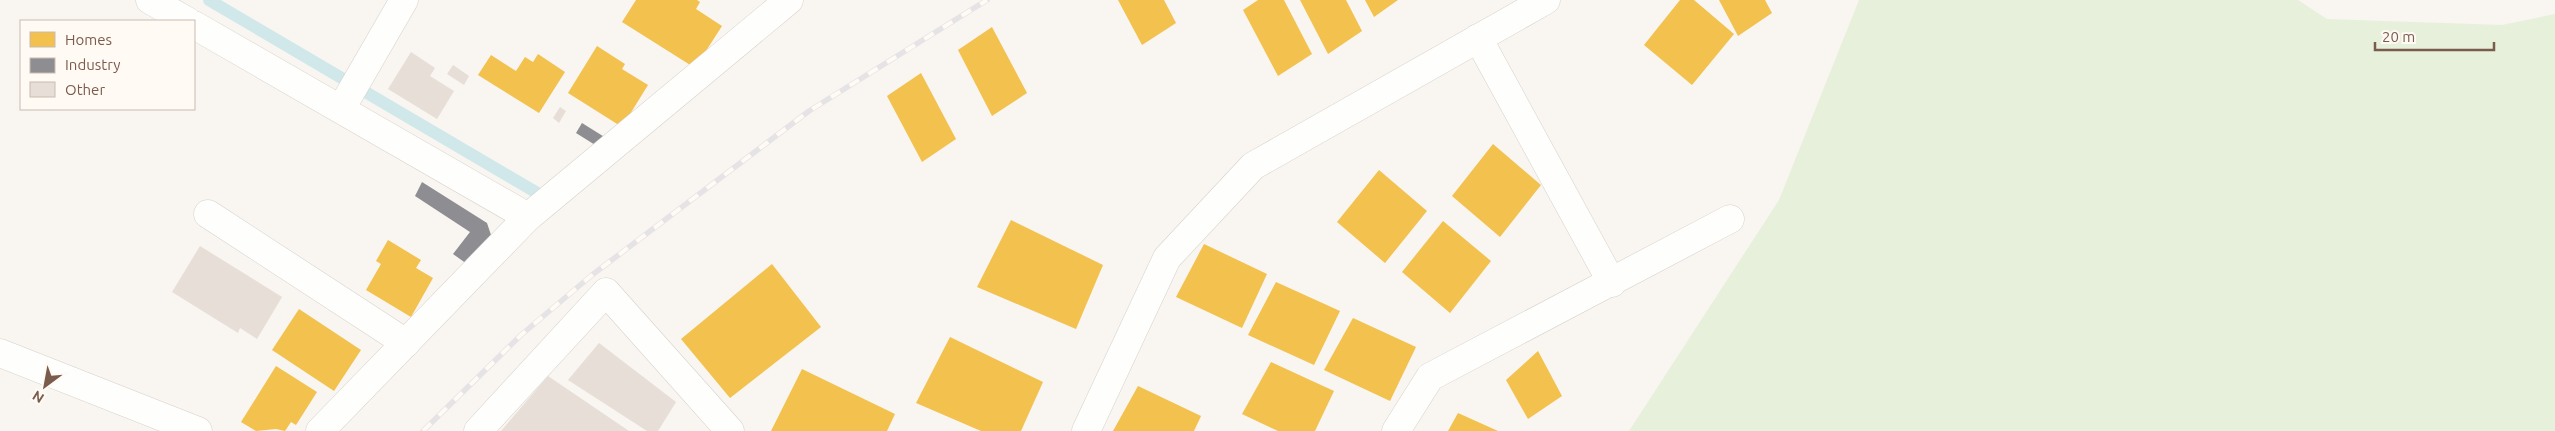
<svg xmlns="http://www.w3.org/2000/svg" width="2555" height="431" font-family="Ubuntu,sans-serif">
<rect width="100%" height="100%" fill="#f9f5f0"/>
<polygon fill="#e7f0db" points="1859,0 2298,0 2327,19 2502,25 2555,14 2555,431 1629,431 1779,200"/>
<g fill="#f2c14e">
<polygon points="636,0 697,0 700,2 696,9 722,26 695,68 622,22"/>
<polygon points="1118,0 1164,0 1176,23 1142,45"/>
<polygon points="1258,0 1284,0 1312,54 1278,76 1243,10"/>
<polygon points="1300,0 1346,0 1362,31 1328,54"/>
<polygon points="1365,0 1398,0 1374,17"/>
<polygon points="1680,0 1694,0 1734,34 1692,85 1644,45"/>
<polygon points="1719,0 1765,0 1772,13 1738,36"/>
<polygon points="992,27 1027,93 992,116 958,50"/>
<polygon points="597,46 625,64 622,69 648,85 622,127 568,93"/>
<polygon points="538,54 565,72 539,113 478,75 491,55 516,71 525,57 533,62"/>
<polygon points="921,73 956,139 922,162 887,96"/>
<polygon points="1493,144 1541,185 1500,237 1452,196"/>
<polygon points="1379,170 1427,211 1385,263 1337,222"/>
<polygon points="1011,220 1103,265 1076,329 977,287"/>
<polygon points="1443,221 1491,261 1450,313 1402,272"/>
<polygon points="388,240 421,260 416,268 433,278 411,317 366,290 381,264 376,261"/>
<polygon points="1204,244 1267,274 1242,328 1176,297"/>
<polygon points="772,264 821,327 730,398 681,339"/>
<polygon points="1276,282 1340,311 1314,365 1248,335"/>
<polygon points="299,309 361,350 334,391 272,350"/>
<polygon points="1353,318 1416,347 1390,401 1324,370"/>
<polygon points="950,337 1043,382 1021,431 981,431 916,403"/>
<polygon points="1538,351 1562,396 1528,419 1506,380"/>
<polygon points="1271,362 1334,391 1315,431 1278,431 1242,414"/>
<polygon points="276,366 317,392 296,425 291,422 285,431 276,429 256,431 241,422"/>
<polygon points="802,369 895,414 887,431 771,431"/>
<polygon points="1138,386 1201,416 1194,431 1113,431"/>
<polygon points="1458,413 1498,431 1448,431"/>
</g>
<g fill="#8d8d92">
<polygon points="582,123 606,138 600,148 576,133"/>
<polygon points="422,182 487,223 492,238 467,264 453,254 470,232 415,196"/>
</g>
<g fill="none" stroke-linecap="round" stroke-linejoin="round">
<polyline stroke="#d0e8ea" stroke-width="12" points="209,0 539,194"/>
</g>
<g fill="#e6ded7">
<polygon points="411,52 435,68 430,76 454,91 437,119 388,89"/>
<polygon points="453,65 469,76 464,85 447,74"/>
<polygon points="560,107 566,111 559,123 553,118"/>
<polygon points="200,246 282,297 257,339 240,328 238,333 172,292"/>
<polygon points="599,343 676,402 658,431 647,431 568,380"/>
<polygon points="548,376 629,431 501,431"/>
</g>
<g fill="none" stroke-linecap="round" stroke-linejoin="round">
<defs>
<g id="minor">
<polyline points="150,0 187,21"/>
<polyline points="194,25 528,217"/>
<polyline points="1478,38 1612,283"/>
<polyline points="341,109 404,0"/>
<polyline points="208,214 406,343"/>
<polyline points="0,353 198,431"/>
<polyline points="320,431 528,217 789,0"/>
<polyline points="478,431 606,292 730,431"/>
<polyline points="1086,431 1167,258 1253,166 1546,0"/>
<polyline points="1396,431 1430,377 1730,219"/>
</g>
</defs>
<use href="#minor" stroke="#d7d1cb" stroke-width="29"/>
<use href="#minor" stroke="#fefefd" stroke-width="28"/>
<defs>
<polyline id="rail" points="423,431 521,335 592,275 809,111 987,0"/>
</defs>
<use href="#rail" stroke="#e6e3e7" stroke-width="5.5"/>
<use href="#rail" stroke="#fffaf3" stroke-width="4" stroke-dasharray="11" stroke-linecap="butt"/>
</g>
<rect x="20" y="20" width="175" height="90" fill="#fffaf3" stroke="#cabbb1"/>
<rect x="30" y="32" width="25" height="15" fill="#f2c14e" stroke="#cabbb1"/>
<text x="65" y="45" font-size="15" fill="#7a5c4d">Homes</text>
<rect x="30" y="58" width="25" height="15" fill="#8d8d92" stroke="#cabbb1"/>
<text x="65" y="70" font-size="15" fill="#7a5c4d">Industry</text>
<rect x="30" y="82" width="25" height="15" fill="#e6ded7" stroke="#cabbb1"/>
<text x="65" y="95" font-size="15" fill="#7a5c4d">Other</text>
<g transform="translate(45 386) rotate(212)" stroke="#fffaf3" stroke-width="4" paint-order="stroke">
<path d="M0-4L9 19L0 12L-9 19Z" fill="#7a5c4d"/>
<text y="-8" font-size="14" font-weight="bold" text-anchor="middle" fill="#7a5c4d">N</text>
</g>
<path d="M2375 42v8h119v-8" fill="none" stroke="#7a5c4d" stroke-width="2.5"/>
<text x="2382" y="42" font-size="15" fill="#7a5c4d" stroke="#fffaf3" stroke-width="4" paint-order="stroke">20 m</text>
</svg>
